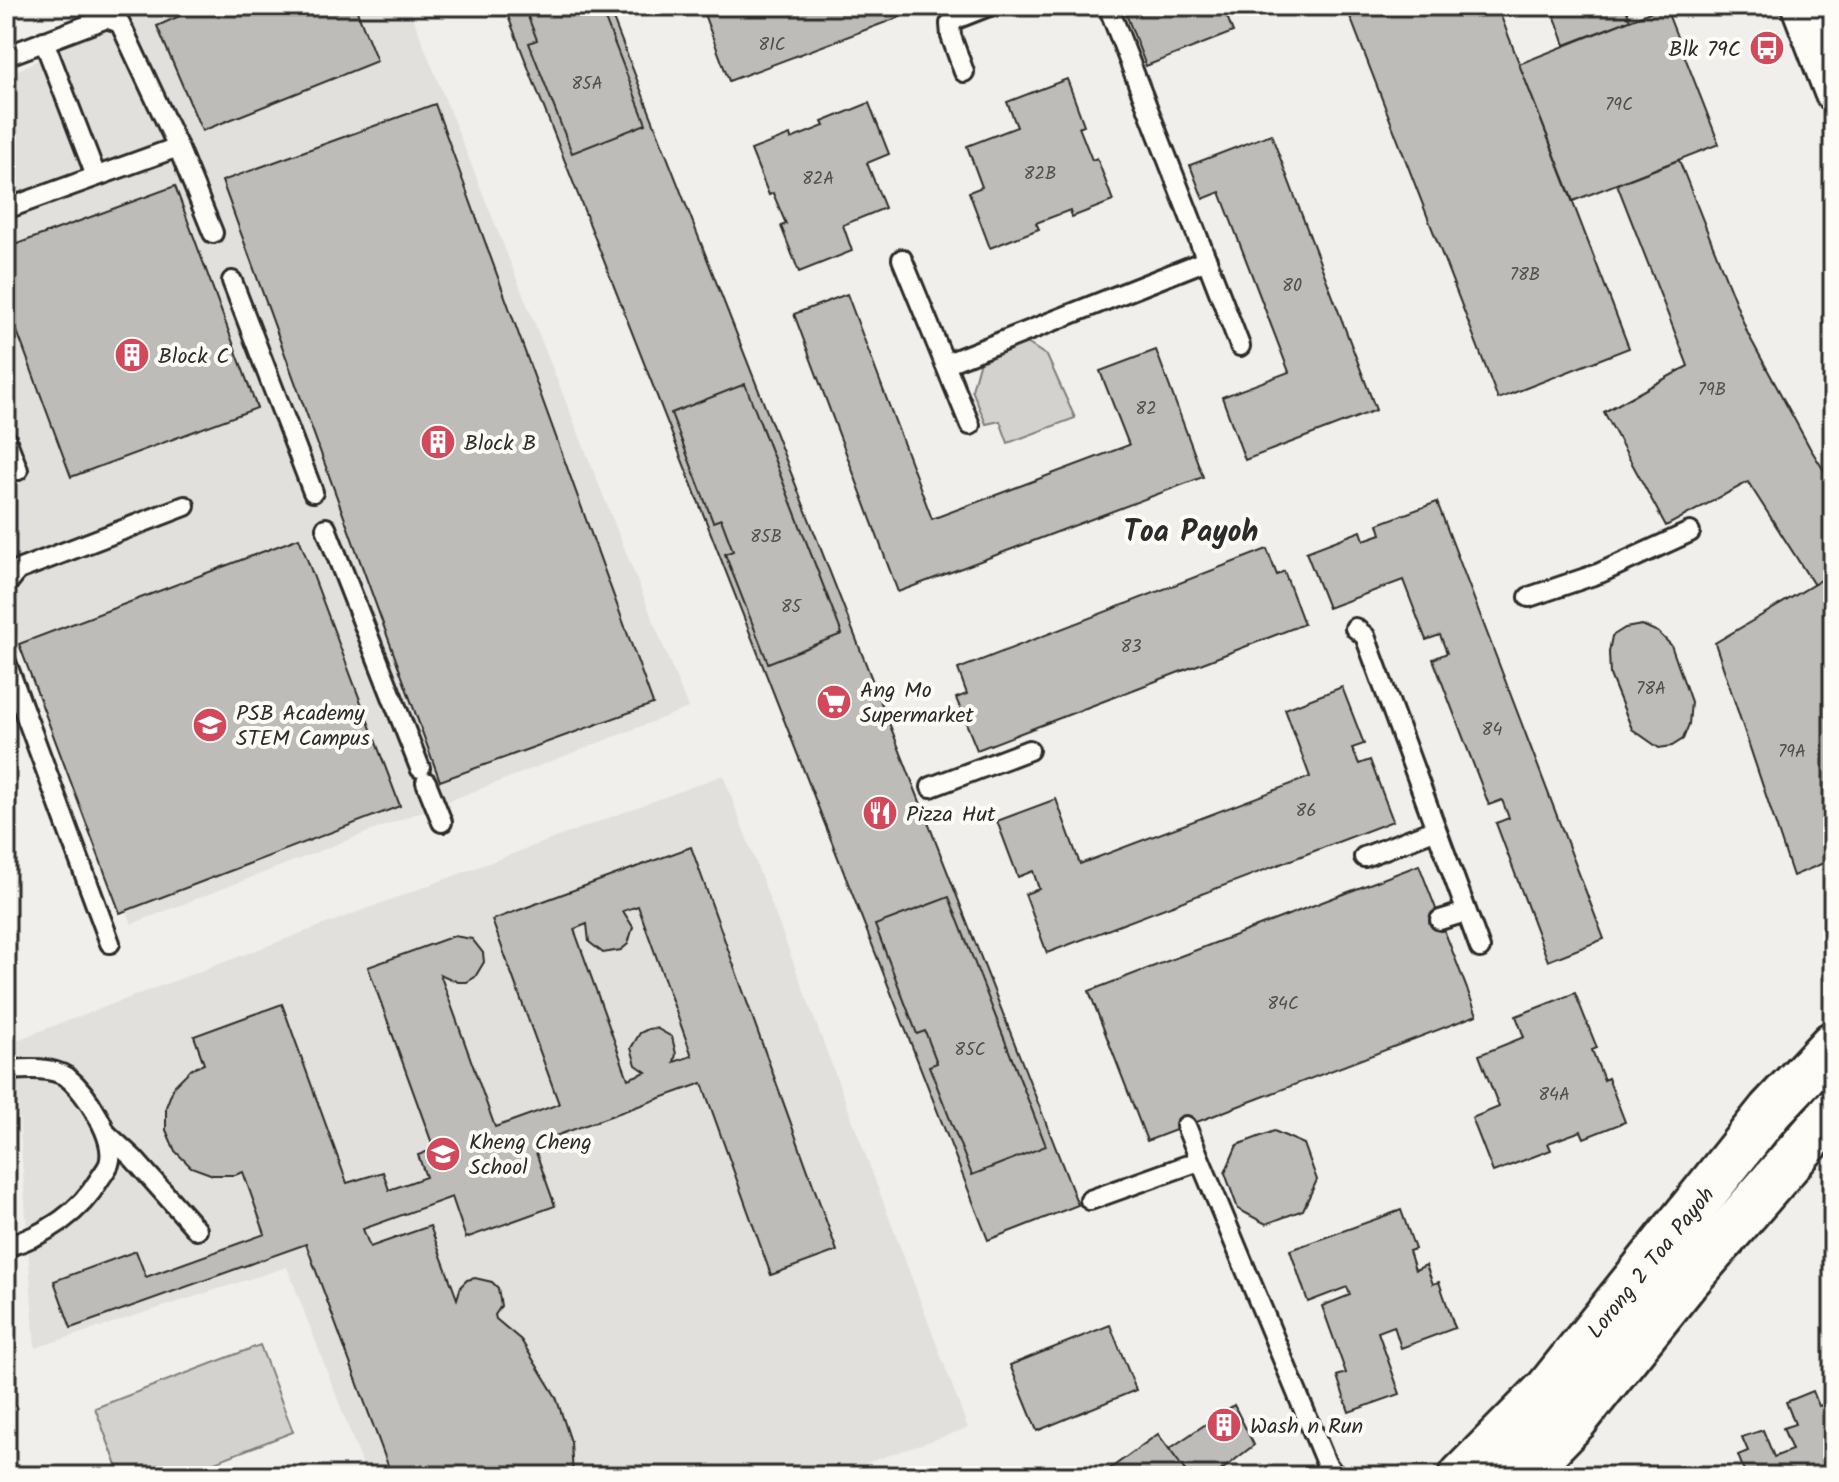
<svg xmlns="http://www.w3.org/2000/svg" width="1839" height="1482" font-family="Kalam,sans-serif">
<rect width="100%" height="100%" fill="#f0efeb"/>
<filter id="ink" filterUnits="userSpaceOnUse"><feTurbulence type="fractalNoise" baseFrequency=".0125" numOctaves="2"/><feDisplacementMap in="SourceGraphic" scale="16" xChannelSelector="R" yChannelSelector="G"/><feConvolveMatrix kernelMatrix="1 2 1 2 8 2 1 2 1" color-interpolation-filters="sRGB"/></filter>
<g filter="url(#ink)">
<g fill="#e1e0dc">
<polygon points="122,6 408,6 688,708 132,924 19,644 6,577 6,76 64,47"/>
<polygon points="723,775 968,1428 829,1476 367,1476 287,1267 35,1348 14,1041"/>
</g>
<g fill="#d3d2cf" stroke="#7f7e7d" stroke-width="2">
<polygon points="1024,341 1047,356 1075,418 1008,443 1000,421 986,424 972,390 981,357"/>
<polygon points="260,1345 293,1432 178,1476 121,1476 95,1408"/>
</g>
<g fill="#bdbcb8" stroke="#2b2b2b" stroke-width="2" fill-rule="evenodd">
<polygon points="190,6 355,6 377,61 202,131 157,26 191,11"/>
<polygon points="504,6 608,6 1078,1205 988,1240"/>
<polygon points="514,6 600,6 646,124 572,153 529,43 537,40 525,9 517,12"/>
<polygon points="701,6 929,6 729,81"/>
<polygon points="1123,6 1223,6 1233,32 1146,66"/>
<polygon points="1346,6 1497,6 1629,348 1498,399"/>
<polygon points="1551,6 1625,6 1630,20 1565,45"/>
<polygon points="1665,6 1719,144 1573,201 1519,64"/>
<polygon points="1067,79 1084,125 1079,127 1092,160 1097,158 1113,201 1072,217 1070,210 1036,223 1039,229 990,248 969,192 982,187 967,146 1017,127 1007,102"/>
<polygon points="869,103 889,154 867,163 885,208 843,225 852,251 799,272 781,226 786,224 773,193 769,195 751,150 790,135 791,139 824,126 822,122"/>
<polygon points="435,104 653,704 440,781 222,181"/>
<polygon points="1271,134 1376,410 1245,460 1222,397 1289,372 1220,192 1203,199 1190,165"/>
<polygon points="1679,160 1748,334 1810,448 1833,485 1833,573 1814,585 1748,482 1666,526 1604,412 1688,366 1617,184"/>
<polygon points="175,186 257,408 71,477 6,301 6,248"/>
<polygon points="847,294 932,519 1129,445 1100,371 1156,350 1203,477 898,592 794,314"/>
<polygon points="745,384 842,634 768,663 725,554 733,551 721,519 713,522 671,413"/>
<polygon points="1437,502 1604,939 1548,961 1496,823 1509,818 1502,800 1489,805 1433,659 1447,653 1440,635 1426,640 1403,580 1328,608 1306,552 1361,531 1364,540 1381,534 1378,524"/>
<polygon points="299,538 400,806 120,913 19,644"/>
<polygon points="1267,549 1277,575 1284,571 1304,624 977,750 956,698 967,694 958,669"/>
<polygon points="1833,573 1833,859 1793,876 1715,643"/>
<polygon points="1642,625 1658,632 1671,645 1691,702 1689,724 1683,739 1672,746 1659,748 1632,729 1610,675 1609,652 1612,636 1625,628"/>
<polygon points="1342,687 1364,744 1352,748 1359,764 1370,760 1393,821 1047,953 1025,894 1039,889 1033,871 1018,877 997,821 1056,799 1080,864 1310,777 1285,709"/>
<path d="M691 847 837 1251 771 1275 702 1083 533 1144 555 1206 466 1238 452 1197 363 1229 370 1247 430 1226 457 1299 461 1286 467 1280 475 1278 492 1282 498 1288 501 1306 495 1315 496 1319 521 1340 556 1397 571 1442 573 1476H392L306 1244 71 1328 54 1281 136 1251 146 1277 265 1234 243 1172 235 1175H213L191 1167 175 1151 166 1130V1107L174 1086 190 1070 204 1064 194 1036 282 1004 347 1183 383 1172 389 1190 426 1177 418 1155 434 1149 368 967 454 936 472 939 483 953 484 962 475 977 467 982H458L440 974 495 1127 559 1104 492 920ZM638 906 692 1056 674 1062 676 1054 672 1037 656 1028 648 1029 640 1033 631 1048 636 1065 646 1072 628 1079 574 929 587 924 589 942 603 953 621 950 628 944 633 927 623 911Z"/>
<polygon points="1419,865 1477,1015 1147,1141 1089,991"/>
<polygon points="949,897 1046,1146 972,1175 929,1066 937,1063 925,1031 917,1034 875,925"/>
<polygon points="1575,993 1597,1048 1592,1050 1604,1080 1608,1078 1625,1122 1584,1138 1581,1131 1548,1143 1551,1150 1493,1172 1472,1118 1499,1107 1479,1055 1524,1037 1516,1016"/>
<polygon points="1274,1131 1304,1144 1317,1180 1303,1210 1266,1224 1238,1209 1225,1173 1237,1145"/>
<polygon points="1401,1210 1415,1249 1409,1251 1415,1270 1426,1265 1433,1284 1439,1282 1455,1328 1401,1348 1394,1326 1378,1332 1400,1394 1349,1412 1337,1376 1346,1373 1322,1306 1350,1295 1347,1287 1308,1302 1290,1250"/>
<polygon points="1110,1325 1136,1390 1037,1431 1010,1365"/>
<polygon points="1813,1391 1819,1406 1833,1401 1833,1476 1746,1476 1738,1455 1748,1451 1742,1437 1763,1430 1774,1457 1792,1450 1783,1428 1795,1424 1786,1402"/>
<polygon points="1234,1405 1254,1445 1214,1476 1188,1476 1169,1449"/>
<polygon points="1158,1434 1189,1476 1100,1476"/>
</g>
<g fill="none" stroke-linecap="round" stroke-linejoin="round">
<defs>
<g id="service">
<polyline points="1108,6 1240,346"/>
<polyline points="44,41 96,176"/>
<polyline points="6,56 107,18 120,23 178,147 213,233"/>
<polyline points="964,72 951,36 950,24 956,19 989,6"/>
<polyline points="6,209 178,147"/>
<polyline points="902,259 970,425"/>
<polyline points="232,281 313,492"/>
<polyline points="945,364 1207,260"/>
<polyline points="6,439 18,470"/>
<polyline points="326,528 420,768"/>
<polyline points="6,585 18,570 185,506"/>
<polyline points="1529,597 1600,573 1690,532"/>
<polyline points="1355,628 1365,636 1480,948"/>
<polyline points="6,662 110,943"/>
<polyline points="426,782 442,822"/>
<polyline points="931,787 1029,750"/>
<polyline points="1364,857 1434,830"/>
<polyline points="1440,920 1466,912"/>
<path d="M6 1070C24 1069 51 1066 67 1077 86 1092 117 1139 109 1164 107 1169 102 1175 99 1180 78 1215 45 1235 6 1247"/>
<polyline points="1186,1126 1326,1463 1335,1476"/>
<polyline points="108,1135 133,1158 197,1230"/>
<polyline points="1090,1200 1199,1161"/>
</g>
<polyline id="minor" points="1800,6 1833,92"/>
<g id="tertiary">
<polyline points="1462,1476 1548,1389 1770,1111 1833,1044"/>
<polyline points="1521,1476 1575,1420 1688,1279 1833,1112"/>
</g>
</defs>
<use href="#service" stroke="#2b2b2b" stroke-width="24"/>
<use href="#minor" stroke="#2b2b2b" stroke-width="42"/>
<use href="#tertiary" stroke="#2b2b2b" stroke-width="50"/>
<use href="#service" stroke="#fdfcf7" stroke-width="18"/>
<use href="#minor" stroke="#fdfcf7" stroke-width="36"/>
<use href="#tertiary" stroke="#fdfcf7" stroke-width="44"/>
</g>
</g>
<defs>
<symbol id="bus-disc" viewBox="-11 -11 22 22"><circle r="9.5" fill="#d1495b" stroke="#fdfcf7"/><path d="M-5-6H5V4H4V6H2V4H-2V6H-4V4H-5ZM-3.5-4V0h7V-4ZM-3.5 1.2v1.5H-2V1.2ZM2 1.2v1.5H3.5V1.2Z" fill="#fff"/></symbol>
<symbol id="building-disc" viewBox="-11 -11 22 22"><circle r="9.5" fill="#d1495b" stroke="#fdfcf7"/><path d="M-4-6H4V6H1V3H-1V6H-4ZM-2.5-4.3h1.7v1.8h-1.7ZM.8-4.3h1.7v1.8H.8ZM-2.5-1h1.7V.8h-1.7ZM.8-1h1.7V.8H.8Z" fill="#fff"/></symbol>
<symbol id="supermarket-disc" viewBox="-11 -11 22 22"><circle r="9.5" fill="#d1495b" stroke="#fdfcf7"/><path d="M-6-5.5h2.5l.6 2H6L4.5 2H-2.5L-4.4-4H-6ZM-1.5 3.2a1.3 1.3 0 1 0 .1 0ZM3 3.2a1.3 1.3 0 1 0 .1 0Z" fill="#fff"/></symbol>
<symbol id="school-disc" viewBox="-11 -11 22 22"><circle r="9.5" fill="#d1495b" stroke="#fdfcf7"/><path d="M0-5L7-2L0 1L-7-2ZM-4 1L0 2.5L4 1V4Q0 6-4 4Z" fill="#fff"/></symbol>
<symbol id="restaurant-disc" viewBox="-11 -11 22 22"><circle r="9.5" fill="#d1495b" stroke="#fdfcf7"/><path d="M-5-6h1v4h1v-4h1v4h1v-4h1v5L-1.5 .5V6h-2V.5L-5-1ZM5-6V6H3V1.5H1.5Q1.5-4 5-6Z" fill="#fff"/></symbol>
</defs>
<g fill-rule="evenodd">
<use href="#bus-disc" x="1747" y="28" width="40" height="40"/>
<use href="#building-disc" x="112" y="335" width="40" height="40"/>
<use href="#building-disc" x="418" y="422" width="40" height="40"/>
<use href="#supermarket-disc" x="814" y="682" width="40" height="40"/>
<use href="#school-disc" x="190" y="705" width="40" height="40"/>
<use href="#restaurant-disc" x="860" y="793" width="40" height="40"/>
<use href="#school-disc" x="423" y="1134" width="40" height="40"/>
<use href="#building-disc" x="1204" y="1405" width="40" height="40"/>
</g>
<g text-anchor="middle" stroke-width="8" stroke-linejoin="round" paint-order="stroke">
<g font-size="18" fill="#504f4e">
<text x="772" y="50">81C</text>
<text x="587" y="89">85A</text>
<text x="1619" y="110">79C</text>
<text x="1040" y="179">82B</text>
<text x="818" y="184">82A</text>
<text x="1525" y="280">78B</text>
<text x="1292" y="291">80</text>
<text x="1712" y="395">79B</text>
<text x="1146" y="414">82</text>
<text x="766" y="542">85B</text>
<text x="791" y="612">85</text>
<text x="1131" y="652">83</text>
<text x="1651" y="694">78A</text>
<text x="1492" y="735">84</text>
<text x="1792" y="757">79A</text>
<text x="1306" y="816">86</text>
<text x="1283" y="1009">84C</text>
<text x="970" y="1055">85C</text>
<text x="1554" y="1100">84A</text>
</g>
<g font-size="22" fill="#2b2b2b" stroke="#fdfcf7" text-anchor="start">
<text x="1741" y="56" text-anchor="end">Blk 79C</text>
<text x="158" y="363">Block C</text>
<text x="464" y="450">Block B</text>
<text x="860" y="697">Ang Mo<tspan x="860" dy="25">Supermarket</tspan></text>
<text x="236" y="720">PSB Academy<tspan x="236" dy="25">STEM Campus</tspan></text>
<text x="906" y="821">Pizza Hut</text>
<text x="469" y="1149">Kheng Cheng<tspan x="469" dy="25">School</tspan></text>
<text x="1250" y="1433">Wash n Run</text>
</g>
<g font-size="22" fill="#2b2b2b" stroke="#fdfcf7">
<text transform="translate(1650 1262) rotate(-51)" y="8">Lorong 2 Toa Payoh</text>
</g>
<g font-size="30" font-weight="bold" fill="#2b2b2b" stroke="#fdfcf7">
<text x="1191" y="541">Toa Payoh</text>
</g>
</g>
<rect width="1839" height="1482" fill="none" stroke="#fdfcf7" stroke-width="32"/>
<rect x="16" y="16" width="1807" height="1450" fill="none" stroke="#2b2b2b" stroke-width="3" filter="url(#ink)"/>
</svg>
